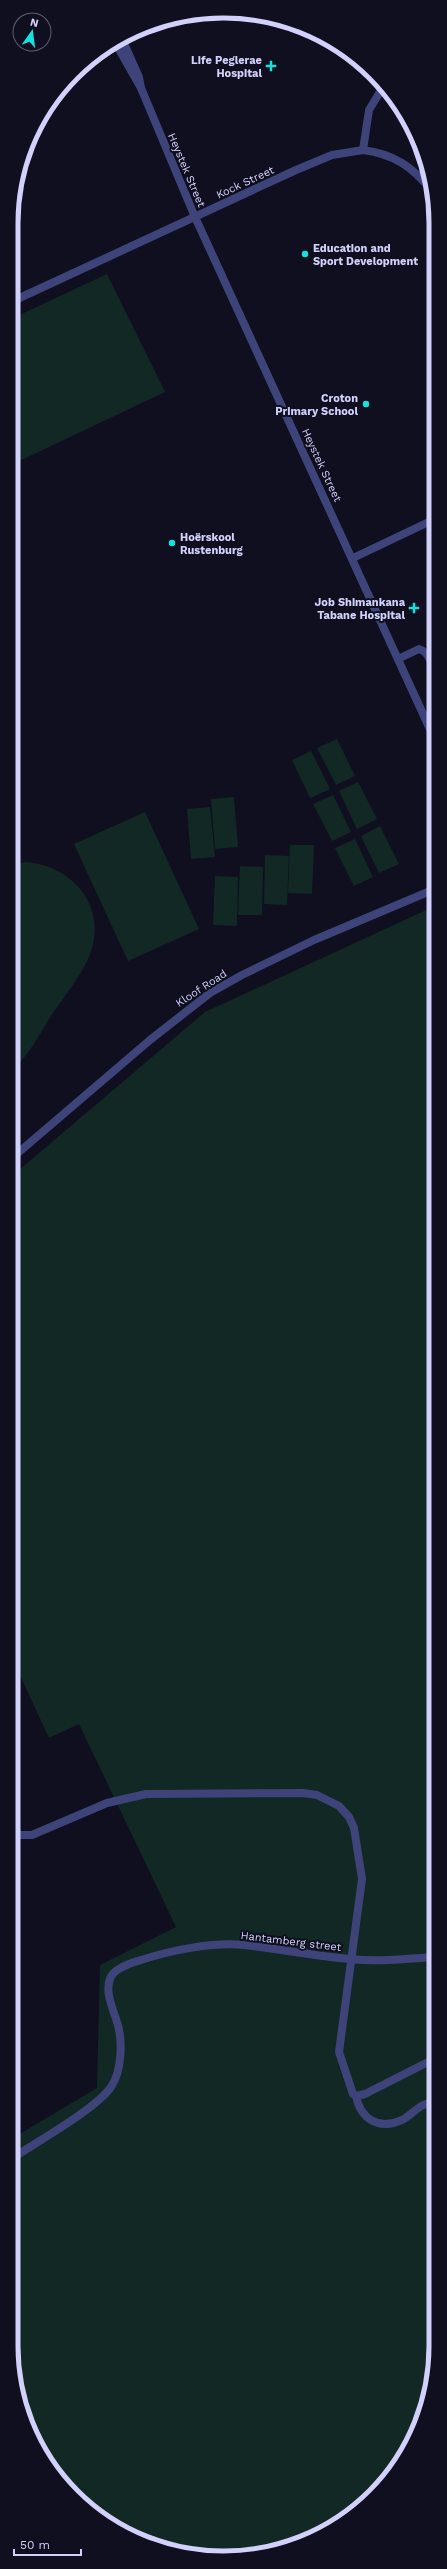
<svg xmlns="http://www.w3.org/2000/svg" width="447" height="2569" font-family="'Work Sans',sans-serif">
<rect width="100%" height="100%" fill="#0f0f1f"/>
<g fill="#122825">
<polygon points="107,274 165,392 13,464 13,318"/>
<polygon points="337,739 355,776 336,785 317,748"/>
<polygon points="311,751 330,789 310,798 292,760"/>
<polygon points="358,782 377,819 357,829 339,791"/>
<polygon points="333,795 351,832 332,841 313,804"/>
<polygon points="234,797 238,847 215,849 211,799"/>
<polygon points="210,807 215,857 191,859 187,809"/>
<polygon points="145,812 199,929 128,961 74,844"/>
<polygon points="380,826 399,864 379,873 361,836"/>
<polygon points="355,839 373,877 354,886 335,848"/>
<polygon points="290,845 314,845 312,894 288,893"/>
<polygon points="265,855 289,856 287,905 264,904"/>
<path d="M26 862C70 865 105 903 92 948 85 972 65 995 51 1016 40 1033 29 1056 12 1070V864Z"/>
<polygon points="240,866 263,867 262,915 238,915"/>
<polygon points="215,876 238,877 237,926 213,925"/>
<polygon points="435,906 434,2373 408,2452 363,2505 292,2547 210,2558 130,2536 73,2496 27,2427 11,2346 11,2139 97,2088 100,1965 176,1927 79,1724 49,1738 12,1658 12,1176 205,1012"/>
</g>
<g fill="none" stroke-linecap="round" stroke-linejoin="round">
<g stroke="#3e437a" stroke-width="8">
<path d="M363 150C393 154 412 166 431 190"/>
<polyline points="13,301 296,170 332,155 363,150 369,110 383,87"/>
<path d="M398 659 419 649C430 652 432 666 435 676"/>
<polyline points="12,1158 150,1040 210,993 242,975 314,940 435,889"/>
<polyline points="11,1828 20,1835 32,1835 107,1803 146,1794 303,1793 317,1795 339,1806 349,1817 354,1828 362,1879 339,2052 353,2094 356,2096 365,2094 434,2059"/>
<path d="M356 2096C361 2120 379 2130 402 2120 413 2114 422 2101 434 2103"/>
<path d="M11 2159C35 2143 96 2109 111 2087 122 2071 123 2040 117 2022 113 2009 103 1989 112 1975 118 1967 131 1963 141 1960 172 1950 212 1942 245 1945 280 1949 315 1956 350 1959 378 1962 407 1959 434 1957"/>
</g>
<g stroke="#3e437a" stroke-width="8">
<polyline points="123,41 139,77 141,88"/>
<polyline points="116,44 141,88 195,217 435,740"/>
<polyline points="353,558 435,519"/>
</g>
</g>
<g fill="#15e2de" stroke="#0f0f1f" stroke-width="1.5">
<path d="M269 60h4v4h4v4h-4v4h-4v-4h-4v-4h4z"/>
<circle cx="305" cy="254" r="4"/>
<circle cx="366" cy="404" r="4"/>
<circle cx="172" cy="543" r="4"/>
<path d="M412 602h4v4h4v4h-4v4h-4v-4h-4v-4h4z"/>
</g>
<g text-anchor="middle" stroke-width="4" stroke-linejoin="round" paint-order="stroke">
<g font-size="11" font-weight="bold" fill="#d1d1fb" stroke="#0f0f1f" text-anchor="end">
<text x="262" y="64">Life Peglerae<tspan x="262" dy="13">Hospital</tspan></text>
<text x="313" y="252" text-anchor="start">Education and<tspan x="313" dy="13">Sport Development</tspan></text>
<text x="358" y="402">Croton<tspan x="358" dy="13">Primary School</tspan></text>
<text x="180" y="541" text-anchor="start">Hoërskool<tspan x="180" dy="13">Rustenburg</tspan></text>
<text x="405" y="606">Job Shimankana<tspan x="405" dy="13">Tabane Hospital</tspan></text>
</g>
<g font-size="11" fill="#d1d1fb" stroke="#0f0f1f">
<text transform="translate(187 170) rotate(67)" y="4">Heystek Street</text>
<text transform="translate(245 182) rotate(-25)" y="4">Kock Street</text>
<text transform="translate(322 465) rotate(65)" y="4">Heystek Street</text>
<text transform="translate(201 988) rotate(-33)" y="4">Kloof Road</text>
<text transform="translate(291 1941) rotate(7)" y="4">Hantamberg street</text>
</g>
</g>
<path d="M0 0H447V2569H0ZM223 18H224A205 205 0 0 1 429 223V2346A205 205 0 0 1 224 2551H223A205 205 0 0 1 18 2346V223A205 205 0 0 1 223 18Z" fill="#0f0f1f" fill-rule="evenodd"/>
<path fill="none" stroke="#d1d1fb" stroke-width="5" d="M223 18H224A205 205 0 0 1 429 223V2346A205 205 0 0 1 224 2551H223A205 205 0 0 1 18 2346V223A205 205 0 0 1 223 18Z"/>
<g transform="translate(32 32) rotate(14)"><circle r="19" fill="#0f0f1f" stroke="#5d5d77"/>
<path d="M0-3L7 15L0 10L-7 15Z" fill="#15e2de"/>
<text y="-6" font-size="11" font-weight="bold" text-anchor="middle" fill="#d1d1fb">N</text>
</g>
<path d="M14 2549v6h67v-6" fill="none" stroke="#d1d1fb" stroke-width="2"/>
<text x="20" y="2549" font-size="12" fill="#d1d1fb" stroke="#0f0f1f" stroke-width="3" paint-order="stroke">50 m</text>
</svg>
